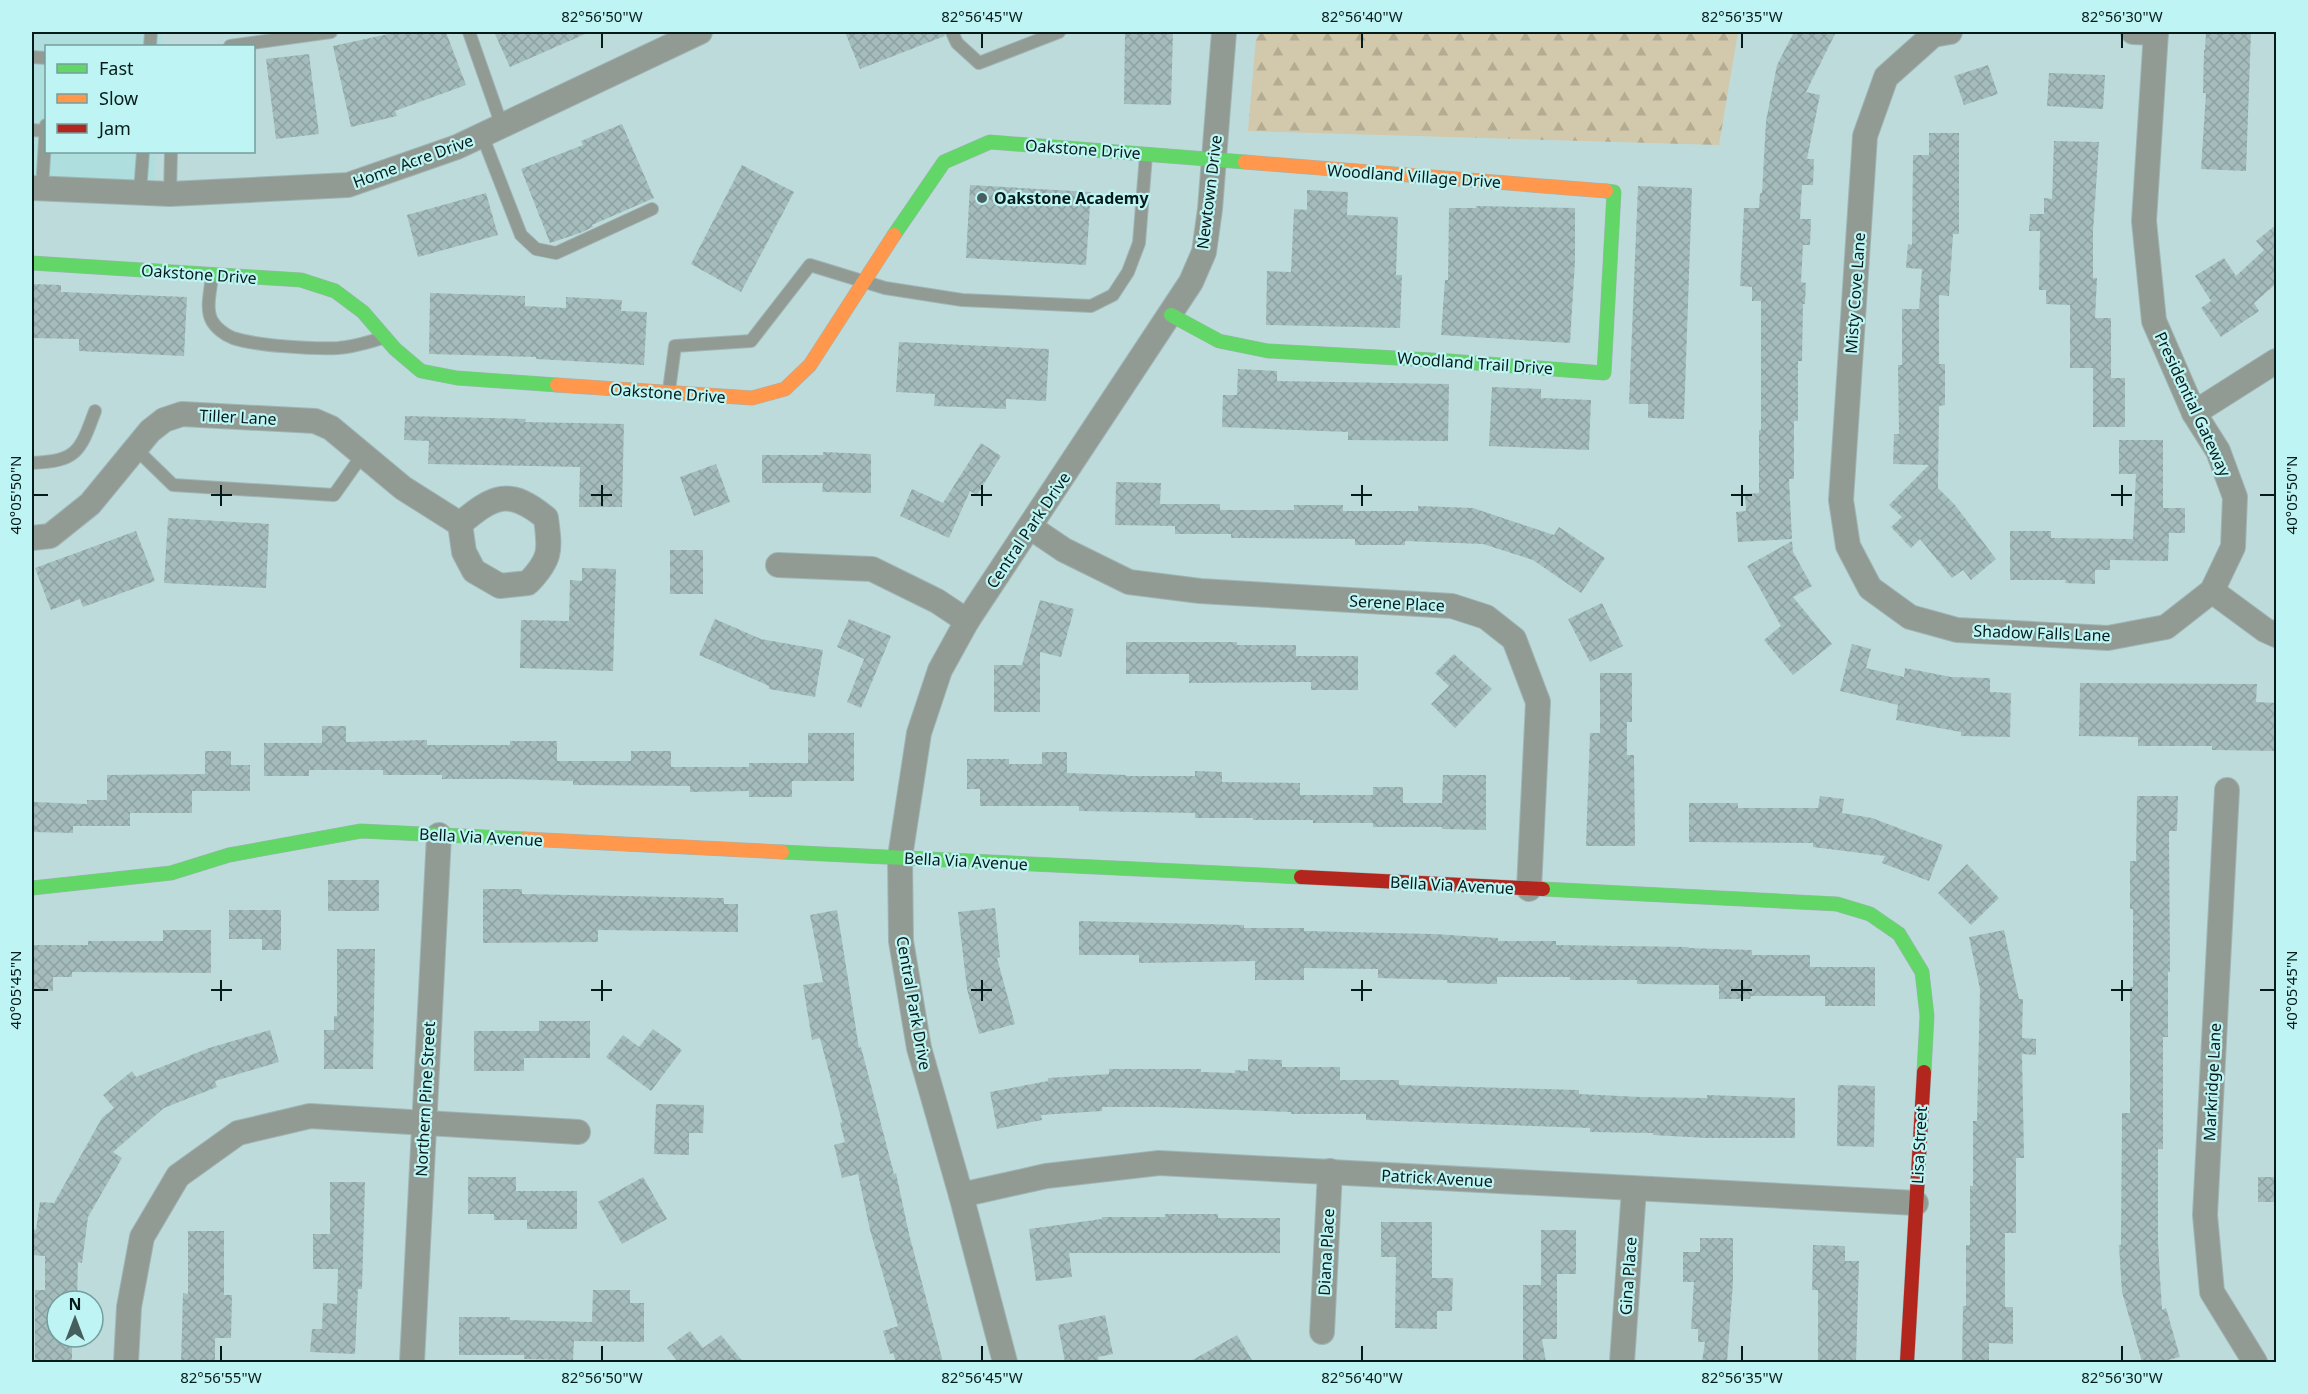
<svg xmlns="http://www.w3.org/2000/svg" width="2308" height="1394" font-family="'Noto Sans',sans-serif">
<defs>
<pattern id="forest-firs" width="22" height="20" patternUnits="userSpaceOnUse" patternTransform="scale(1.5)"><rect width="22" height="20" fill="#d2c9ac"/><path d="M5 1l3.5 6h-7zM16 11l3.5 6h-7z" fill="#b3ac93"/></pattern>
<pattern id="building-cross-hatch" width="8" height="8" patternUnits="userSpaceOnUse" patternTransform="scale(1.5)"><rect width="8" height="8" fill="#a5bcbc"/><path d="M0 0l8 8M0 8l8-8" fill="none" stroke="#8da1a1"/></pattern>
</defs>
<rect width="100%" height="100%" fill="#bedbdb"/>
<polygon fill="#aedfde" points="32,32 162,32 161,46 46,46 46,152 156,152 154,192 32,183"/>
<polygon fill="url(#forest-firs)" points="1260,32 1738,32 1719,145 1248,131 1256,38"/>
<g fill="url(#building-cross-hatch)">
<polygon points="398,32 446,32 466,85 395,111 397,116 351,127 333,46"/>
<polygon points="494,32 590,32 510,67"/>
<polygon points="845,32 944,32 945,36 860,69"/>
<polygon points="1125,32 1173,32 1171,105 1124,104"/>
<polygon points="1794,32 1836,32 1806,92 1820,95 1807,159 1814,159 1813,185 1802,185 1800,219 1811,219 1810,245 1803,245 1801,282 1806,283 1805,304 1803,304 1802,361 1798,361 1798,421 1794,421 1794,479 1789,479 1792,539 1738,542 1736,512 1746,511 1745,494 1759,493 1759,430 1761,430 1761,301 1752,301 1752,287 1740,286 1744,208 1759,208 1760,193 1762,193 1766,121 1777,65"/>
<polygon points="2206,32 2251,32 2246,171 2201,169 2206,93 2203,93 2204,50 2205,50"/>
<polygon points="309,54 319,134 276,139 266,59"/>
<polygon points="1988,65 1998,94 1964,105 1954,76"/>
<polygon points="2049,73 2105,75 2103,109 2047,106"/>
<polygon points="622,124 654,198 592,225 593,227 580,233 550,243 521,169 583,145 581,141"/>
<polygon points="1929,133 1959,133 1959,234 1953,234 1949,296 1939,295 1939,364 1945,364 1945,405 1939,406 1938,488 1955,505 1996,559 1971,580 1963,570 1952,578 1920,539 1911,548 1891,527 1902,517 1889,505 1929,465 1893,464 1894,434 1899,434 1898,365 1902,365 1902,309 1919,309 1922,269 1906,268 1908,244 1912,245 1913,155 1929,155"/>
<polygon points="2054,141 2099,142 2093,232 2093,278 2097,278 2095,318 2111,318 2111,378 2125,378 2125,427 2093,427 2093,368 2070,368 2070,305 2046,304 2046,290 2039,290 2040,231 2029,231 2030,214 2044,214 2044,198 2052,199"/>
<polygon points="742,165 794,192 741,292 691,264"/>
<polygon points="970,185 1091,192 1086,265 966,258"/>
<polygon points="1638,186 1692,188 1684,419 1648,418 1648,404 1629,404"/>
<polygon points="1307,190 1348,192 1347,215 1398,217 1396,275 1402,275 1400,328 1266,325 1267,271 1291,272 1294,209 1307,210"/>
<polygon points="486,193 498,235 418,257 407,215"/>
<polygon points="1476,206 1575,208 1575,261 1570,343 1441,335 1445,280 1448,280 1449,208 1476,208"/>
<polygon points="2277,224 2277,283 2254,303 2259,311 2221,337 2201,308 2211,301 2195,276 2224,258 2236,276 2264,250 2256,241"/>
<polygon points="32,284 61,285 61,292 187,297 184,356 79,351 79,339 32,338"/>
<polygon points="430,293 525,296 525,306 566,308 566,297 622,300 621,311 647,312 644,365 536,359 536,357 429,354"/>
<polygon points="899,342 1049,349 1046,401 1006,399 1006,409 934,406 935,394 896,392"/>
<polygon points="1238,369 1277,371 1277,381 1449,384 1448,441 1348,440 1348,432 1222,427 1223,395 1237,395"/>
<polygon points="1492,387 1541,389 1541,398 1591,400 1589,450 1489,446"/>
<polygon points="405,416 526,419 525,422 624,424 622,507 579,507 580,467 428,464 429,441 404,440"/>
<polygon points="2119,440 2163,440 2163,508 2185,508 2185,533 2169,533 2168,561 2110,560 2110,570 2095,570 2095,584 2065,583 2066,580 2010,580 2010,531 2051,531 2051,538 2133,539 2136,474 2119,474"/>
<polygon points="981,443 1001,456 977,495 970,491 949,538 900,516 912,489 943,503"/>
<polygon points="823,452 871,454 871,493 822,492 823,483 762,483 762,455 823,455"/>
<polygon points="716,464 730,502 694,516 680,477"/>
<polygon points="1116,482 1161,483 1160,504 1220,504 1220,510 1294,510 1294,505 1343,505 1343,511 1418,511 1418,506 1473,508 1554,535 1559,527 1605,558 1581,593 1533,560 1483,544 1405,541 1405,545 1355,545 1355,539 1231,538 1231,534 1175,534 1175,526 1115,525"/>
<polygon points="168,518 269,524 266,588 164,583"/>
<polygon points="136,531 155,581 83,607 80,599 51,610 35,568"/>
<polygon points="1792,541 1793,552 1812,586 1793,597 1832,644 1793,675 1764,640 1781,626 1747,566"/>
<rect x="670" y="550" width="33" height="44"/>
<polygon points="582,568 616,569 613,671 520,668 521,620 569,621 570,580 582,581"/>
<polygon points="1040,600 1074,609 1061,657 1040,652 1040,712 994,712 994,665 1022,665"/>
<polygon points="1602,603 1623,646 1590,662 1568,619"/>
<polygon points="715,619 761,639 823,650 815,697 769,689 769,686 699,655"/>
<polygon points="849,619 891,636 861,708 847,702 864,659 837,647"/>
<polygon points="1126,642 1237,642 1237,645 1296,645 1296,656 1358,656 1358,690 1311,690 1311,682 1189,683 1189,674 1126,674"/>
<polygon points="1852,644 1871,649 1866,668 1904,677 1905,668 1951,677 1990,678 1990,692 2011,693 2010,737 1961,736 1961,732 1896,720 1898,705 1840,691"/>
<polygon points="1454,654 1492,689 1455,728 1431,704 1449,686 1435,673"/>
<polygon points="1600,673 1632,673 1632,722 1627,722 1627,755 1634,755 1635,846 1586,846 1590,733 1600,733"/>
<polygon points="2080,683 2257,684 2256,702 2277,703 2277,751 2212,750 2212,746 2138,746 2138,737 2079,736"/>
<polygon points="322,726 346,726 346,742 427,740 427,745 510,745 510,741 557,741 557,761 631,761 631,751 671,751 671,767 749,767 749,763 808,763 808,733 854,733 854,781 792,781 792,797 749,797 749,791 690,792 690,786 573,785 573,781 510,779 442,779 442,775 383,775 383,770 309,770 309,776 264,776 264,743 322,743"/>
<polygon points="205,751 231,751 231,765 250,765 250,791 192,791 192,813 130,813 130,826 73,826 73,833 32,832 32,802 87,804 87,800 107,800 107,775 205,774"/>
<polygon points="1042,752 1067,752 1067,773 1126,775 1126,776 1195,776 1195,771 1222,772 1222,782 1300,783 1300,795 1373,795 1373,787 1403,787 1403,803 1442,803 1443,775 1486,775 1486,830 1442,829 1442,827 1373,827 1373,823 1313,823 1313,820 1253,820 1253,818 1195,818 1195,813 1079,811 1079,806 980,806 980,789 967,789 967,759 1009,759 1009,764 1042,764"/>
<polygon points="1820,796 1844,799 1842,813 1872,818 1943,845 1929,881 1882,863 1885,856 1813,847 1813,843 1689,842 1689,803 1738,803 1738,808 1818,808"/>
<polygon points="2137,796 2178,796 2177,831 2169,831 2170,972 2168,972 2168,1037 2163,1037 2163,1149 2158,1149 2158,1243 2162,1310 2166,1308 2180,1357 2160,1362 2142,1362 2122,1292 2119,1245 2121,1245 2122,1113 2130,1113 2130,987 2133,987 2133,909 2130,909 2130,861 2136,861"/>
<polygon points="1967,864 1999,898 1971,925 1938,893"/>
<rect x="328" y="880" width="51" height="31"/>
<polygon points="483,889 522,889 522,894 724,898 724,904 738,904 738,932 598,930 598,942 483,943"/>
<polygon points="995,908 1000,957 997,958 1015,1024 979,1034 967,989 958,912"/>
<polygon points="229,910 281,910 281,950 262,950 262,939 229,939"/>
<polygon points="837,910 859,1048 861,1047 894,1174 896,1173 909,1234 943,1362 896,1362 893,1353 890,1354 883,1331 898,1326 870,1230 858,1174 842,1178 834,1145 845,1142 840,1123 842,1122 820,1038 812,1040 803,985 823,982 810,915"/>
<polygon points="1079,921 1244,925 1244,928 1304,928 1304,931 1433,934 1498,938 1498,941 1556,941 1556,945 1689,947 1689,948 1752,950 1752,955 1810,955 1810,967 1875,967 1875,1006 1825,1006 1825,996 1751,996 1750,999 1719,999 1719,985 1637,984 1637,980 1570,980 1570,977 1497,977 1497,984 1447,983 1447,980 1378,978 1378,969 1304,968 1304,980 1255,980 1255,961 1139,963 1139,955 1079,955"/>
<polygon points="163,930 211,930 211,973 72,972 72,977 53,977 53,991 32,991 32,945 88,945 88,941 163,941"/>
<polygon points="2004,930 2019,999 2023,999 2022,1038 2036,1039 2036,1055 2022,1054 2024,1158 2016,1158 2016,1233 2005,1233 2005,1307 2013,1307 2013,1344 1989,1343 1989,1360 1962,1360 1963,1306 1966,1306 1966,1245 1970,1245 1970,1186 1973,1186 1973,1121 1977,1121 1980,989 1969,937"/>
<polygon points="337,949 375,949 373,1069 324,1069 324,1030 334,1030 334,1016 337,1016"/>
<polygon points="539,1021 590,1021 590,1058 524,1058 524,1071 474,1071 474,1031 539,1031"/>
<polygon points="653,1029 682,1050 651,1091 606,1057 623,1035 639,1047"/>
<polygon points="270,1030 279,1062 215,1081 217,1087 164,1108 113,1152 122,1158 88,1217 82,1263 78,1262 77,1301 57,1301 57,1339 72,1339 72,1362 35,1362 35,1290 45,1290 45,1256 32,1255 32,1229 36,1230 40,1202 54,1203 102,1118 114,1108 103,1095 132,1071 136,1077 209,1048"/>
<polygon points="1248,1059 1282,1060 1282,1067 1340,1067 1340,1080 1399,1080 1399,1085 1579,1090 1579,1094 1640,1097 1707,1098 1707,1095 1795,1098 1795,1138 1706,1138 1653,1135 1653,1133 1590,1132 1590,1128 1366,1120 1366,1114 1291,1114 1291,1112 1158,1107 1102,1107 1102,1111 1041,1115 1042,1120 997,1129 990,1092 1048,1081 1048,1078 1109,1074 1109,1069 1201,1069 1201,1072 1235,1073 1235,1070 1248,1071"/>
<polygon points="1838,1085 1875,1086 1874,1147 1837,1146"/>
<polygon points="656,1104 704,1105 703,1133 689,1133 689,1155 654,1154"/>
<polygon points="468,1177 516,1177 516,1191 577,1191 577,1229 527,1229 527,1220 494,1220 494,1214 468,1214"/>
<polygon points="643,1177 667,1219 622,1244 598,1202"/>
<rect x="2258" y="1177" width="19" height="25"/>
<polygon points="330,1182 365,1182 362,1289 358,1289 355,1354 310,1352 312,1329 322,1329 323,1303 337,1304 338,1269 313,1269 313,1234 330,1234"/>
<polygon points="1165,1214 1218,1214 1218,1218 1280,1218 1280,1253 1069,1253 1072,1277 1036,1281 1029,1229 1102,1219 1102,1217 1165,1217"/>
<polygon points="1381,1222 1432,1222 1432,1278 1453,1278 1452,1311 1437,1311 1437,1329 1395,1328 1396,1257 1381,1257"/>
<polygon points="1541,1230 1576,1230 1576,1274 1557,1274 1557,1339 1542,1339 1546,1362 1523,1362 1523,1285 1541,1285"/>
<polygon points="188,1231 224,1231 224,1295 232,1295 231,1338 215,1338 215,1362 181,1362 183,1293 188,1294"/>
<polygon points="1700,1238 1733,1238 1733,1282 1727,1362 1702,1362 1705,1342 1698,1342 1698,1329 1691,1329 1694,1282 1683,1282 1683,1252 1700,1252"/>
<polygon points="1813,1245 1845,1246 1845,1261 1859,1261 1856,1362 1818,1362 1818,1290 1812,1290"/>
<polygon points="593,1290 630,1290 630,1303 644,1303 644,1342 574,1341 573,1360 524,1359 524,1355 459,1355 459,1317 510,1317 510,1320 592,1322"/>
<polygon points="1105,1315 1113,1354 1098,1357 1099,1362 1065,1362 1058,1325"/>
<polygon points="690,1331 703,1348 721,1335 743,1362 678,1362 667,1348"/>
<polygon points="1237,1335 1253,1362 1189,1362"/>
</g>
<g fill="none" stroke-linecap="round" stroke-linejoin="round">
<defs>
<g id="lane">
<polyline points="469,32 502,126"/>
<polyline points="952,32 957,43 979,63 1059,32"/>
<polyline points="150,46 151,32"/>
<polyline points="230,46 331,32"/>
<polyline points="32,57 46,58"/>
<polyline points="32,130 46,131"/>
<polyline points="482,135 521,235 536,249 556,253 652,209"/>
<polyline points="42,188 46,125"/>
<polyline points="140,192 143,152"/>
<polyline points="170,194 171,152"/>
<path d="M212 275C211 290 205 308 212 321 216 328 225 335 233 338 257 346 313 349 338 348 354 347 368 342 383 338"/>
<polyline points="669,390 675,346 751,341 810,265 885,288 962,300 1091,306 1113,295 1128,272 1139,243 1146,155"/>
<polyline points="136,449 173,485 334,495 363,454"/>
<path d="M32 463C77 461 80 452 95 411"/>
</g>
<g id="street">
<polyline points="1950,32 1933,35 1886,77 1865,136 1841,500 1848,546 1870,588 1910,617 1957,630 2108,638 2166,627 2212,591 2233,547 2235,497 2218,451 2194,413 2154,321 2144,221 2156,32"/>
<polyline points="2133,32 2156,33"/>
<polyline points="32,188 170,194 348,185 457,147 700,32"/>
<polyline points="2194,413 2276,361"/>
<polyline points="1030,527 1064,550 1129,582 1200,591 1452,606 1486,617 1514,639 1538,702 1529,889"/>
<path d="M32 538 50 536 90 504 150 431 164 420 182 414 315 421 331 428 403 488 460 524 464 552 474 571 500 586 528 583C552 558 550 550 546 518 509 487 493 496 460 524"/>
<polyline points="778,565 872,569 937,601 967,621"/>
<polyline points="2212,591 2265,630 2276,635"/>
<polyline points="2227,790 2205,1215 2212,1292 2255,1362"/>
<polyline points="961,1195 1046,1176 1159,1163 1916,1203"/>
<polyline points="1322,1332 1330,1171"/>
<polyline points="126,1362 129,1307 142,1237 178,1176 238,1133 310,1116 578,1132"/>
<polyline points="412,1362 439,835"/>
<polyline points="1005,1362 961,1195 919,1048 901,941 900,857 919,733 940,670 967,621 1191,282 1204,252 1210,209 1224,32"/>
<polyline points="1622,1362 1634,1189"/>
</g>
<g id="fast">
<polyline points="894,235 944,162 990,142 1245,162"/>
<polyline points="32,263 301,280 335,291 363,312 395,349 421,371 457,378 557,385"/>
<polyline points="1171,315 1219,341 1268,351 1450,361 1604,373 1614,192 1606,191"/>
<polyline points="782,852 1301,877"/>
<polyline points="32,888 171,873 229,855 361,831 525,839"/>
<polyline points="1543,889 1837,904 1870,914 1899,934 1922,972 1927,1016 1924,1072"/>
</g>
<g id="slow">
<polyline points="1245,162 1606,191"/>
<polyline points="557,385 752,398 785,389 810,365 894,235"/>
<polyline points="525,839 782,852"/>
</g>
<g id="jam">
<polyline points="1301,877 1543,889"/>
<polyline points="1907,1362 1924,1072"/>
</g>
</defs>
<use href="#lane" stroke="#9fb6b6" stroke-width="14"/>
<use href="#street" stroke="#9fb6b6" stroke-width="26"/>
<use href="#fast" stroke="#9fb6b6" stroke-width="15"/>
<use href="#slow" stroke="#9fb6b6" stroke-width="15"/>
<use href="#jam" stroke="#9fb6b6" stroke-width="15"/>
<use href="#lane" stroke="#929b93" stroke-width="12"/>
<use href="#street" stroke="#929b93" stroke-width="24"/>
<use href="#fast" stroke="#63d668" stroke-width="14"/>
<use href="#slow" stroke="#ff974d" stroke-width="14"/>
<use href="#jam" stroke="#b3261e" stroke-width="14"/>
</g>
<path fill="none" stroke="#051b1a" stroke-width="2" d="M602 33V48M982 33V48M1362 33V48M1742 33V48M2122 33V48M221 485V506M602 485V506M982 485V506M1362 485V506M1742 485V506M2122 485V506M33 495H48M211 495H232M591 495H612M971 495H992M1351 495H1372M1731 495H1752M2111 495H2132M2260 495H2275M221 980V1001M602 980V1001M982 980V1001M1362 980V1001M1742 980V1001M2122 980V1001M33 990H48M211 990H232M591 990H612M971 990H992M1351 990H1372M1731 990H1752M2111 990H2132M2260 990H2275M221 1346V1361M602 1346V1361M982 1346V1361M1362 1346V1361M1742 1346V1361M2122 1346V1361"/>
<circle fill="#465e5e" stroke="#bef5f4" stroke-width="2" cx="982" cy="198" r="6"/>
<g text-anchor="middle" stroke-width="4.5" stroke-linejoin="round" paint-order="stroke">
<g font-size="16" fill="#051b1a" stroke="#bef5f4">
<text transform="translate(1083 149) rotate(4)" y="6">Oakstone Drive</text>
<text transform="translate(413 161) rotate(-20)" y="6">Home Acre Drive</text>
<text transform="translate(1414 176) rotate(4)" y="6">Woodland Village Drive</text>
<text transform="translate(1209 192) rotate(-83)" y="6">Newtown Drive</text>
<text transform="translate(199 274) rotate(4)" y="6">Oakstone Drive</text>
<text transform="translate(1855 293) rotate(-86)" y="6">Misty Cove Lane</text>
<text transform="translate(1475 363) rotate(4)" y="6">Woodland Trail Drive</text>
<text transform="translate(668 393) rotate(4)" y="6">Oakstone Drive</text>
<text transform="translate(2193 404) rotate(65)" y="6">Presidential Gateway</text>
<text transform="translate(238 417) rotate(3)" y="6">Tiller Lane</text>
<text transform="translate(1028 530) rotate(-56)" y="6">Central Park Drive</text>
<text transform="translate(1397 603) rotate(3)" y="6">Serene Place</text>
<text transform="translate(2042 633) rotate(2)" y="6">Shadow Falls Lane</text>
<text transform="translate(481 837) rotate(3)" y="6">Bella Via Avenue</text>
<text transform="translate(966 861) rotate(3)" y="6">Bella Via Avenue</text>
<text transform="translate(1452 885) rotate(3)" y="6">Bella Via Avenue</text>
<text transform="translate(914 1003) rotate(80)" y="6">Central Park Drive</text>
<text transform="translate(2212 1082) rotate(-87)" y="6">Markridge Lane</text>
<text transform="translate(425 1099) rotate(-87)" y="6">Northern Pine Street</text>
<text transform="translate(1919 1145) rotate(-87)" y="6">Lisa Street</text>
<text transform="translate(1437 1178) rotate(3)" y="6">Patrick Avenue</text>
<text transform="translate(1326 1252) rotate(-87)" y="6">Diana Place</text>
<text transform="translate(1628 1276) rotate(-86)" y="6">Gina Place</text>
</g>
<g font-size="16" font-weight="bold" fill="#051b1a" stroke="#bef5f4" text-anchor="start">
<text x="994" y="204">Oakstone Academy</text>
</g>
</g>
<rect width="2308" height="1394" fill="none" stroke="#bef5f4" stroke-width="66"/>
<rect x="45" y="45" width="210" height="108" fill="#bef5f4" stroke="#749e9d" stroke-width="1.5"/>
<rect x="57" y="64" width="30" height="9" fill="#63d668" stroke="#749e9d" stroke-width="1.5"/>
<text x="99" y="75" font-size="18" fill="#051b1a">Fast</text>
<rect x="57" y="94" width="30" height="9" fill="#ff974d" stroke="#749e9d" stroke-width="1.5"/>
<text x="99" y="105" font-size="18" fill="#051b1a">Slow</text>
<rect x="57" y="124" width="30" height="9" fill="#b3261e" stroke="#749e9d" stroke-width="1.5"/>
<text x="99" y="135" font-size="18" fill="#051b1a">Jam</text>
<g transform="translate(75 1319)"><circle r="28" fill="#bef5f4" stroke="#749e9d" stroke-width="1.5"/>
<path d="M0-4.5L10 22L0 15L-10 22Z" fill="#465e5e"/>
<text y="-9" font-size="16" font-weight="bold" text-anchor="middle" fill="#051b1a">N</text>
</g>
<rect x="33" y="33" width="2242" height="1328" fill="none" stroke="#051b1a" stroke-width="2"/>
<g font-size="15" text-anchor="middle" fill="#051b1a">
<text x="602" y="22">82°56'50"W</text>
<text x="982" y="22">82°56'45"W</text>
<text x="1362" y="22">82°56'40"W</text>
<text x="1742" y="22">82°56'35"W</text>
<text x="2122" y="22">82°56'30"W</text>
<text transform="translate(16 495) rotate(-90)" y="5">40°05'50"N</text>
<text transform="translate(2292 495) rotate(-90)" y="5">40°05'50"N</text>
<text transform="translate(16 990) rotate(-90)" y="5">40°05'45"N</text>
<text transform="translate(2292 990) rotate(-90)" y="5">40°05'45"N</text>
<text x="221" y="1383">82°56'55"W</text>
<text x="602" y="1383">82°56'50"W</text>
<text x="982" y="1383">82°56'45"W</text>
<text x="1362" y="1383">82°56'40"W</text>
<text x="1742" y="1383">82°56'35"W</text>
<text x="2122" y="1383">82°56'30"W</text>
</g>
</svg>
